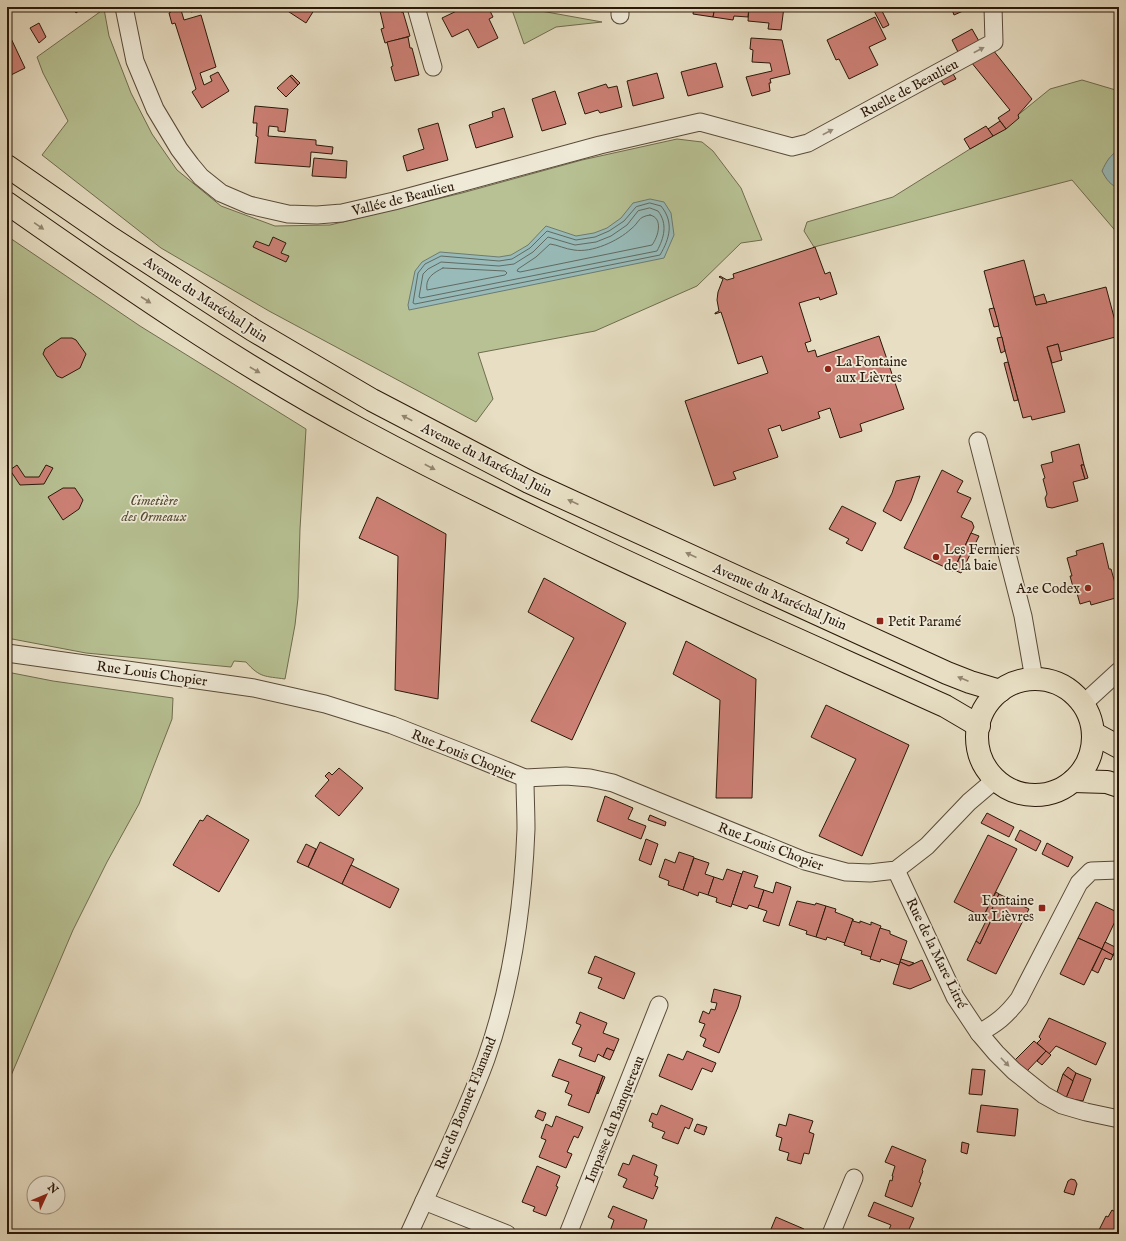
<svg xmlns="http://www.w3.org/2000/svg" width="1126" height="1241" font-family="'IM FELL English',serif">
<rect width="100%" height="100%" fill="#e7dec3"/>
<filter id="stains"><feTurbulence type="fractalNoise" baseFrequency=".005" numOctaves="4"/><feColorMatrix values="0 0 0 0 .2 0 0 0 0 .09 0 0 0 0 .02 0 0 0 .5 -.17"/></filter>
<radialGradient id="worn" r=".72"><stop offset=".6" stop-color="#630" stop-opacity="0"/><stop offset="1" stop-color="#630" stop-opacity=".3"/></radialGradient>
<g fill="#b7c193" stroke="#706c4e">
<polygon points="511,7 519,7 602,22 556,27 524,44"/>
<polygon points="104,9 109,36 131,93 152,134 177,170 221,206 275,226 330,225 462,193 582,160 677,139 702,142 713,151 741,188 762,240 741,243 697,286 595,331 478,353 493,399 476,422 269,311 161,248 42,155 68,121 43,73 37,57"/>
<polygon points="1082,80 1119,91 1119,235 1072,180 814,247 804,231 807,222 893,197 970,149 1005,129 1018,115 1050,89"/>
<path d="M7 236 140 326 306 429 300 529 298 598 295 625 285 679C265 676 260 678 246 662L234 661 231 667 86 653 7 638Z"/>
<polygon points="7,672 53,681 173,698 172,719 139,804 107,862 73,930 7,1085"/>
</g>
<g fill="#98bbb9" stroke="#6c7a73">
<path d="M1119 150V188C1111 186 1106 179 1102 171 1106 162 1110 155 1119 150Z"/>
<polygon points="650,199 664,202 671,213 674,235 664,258 409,310 408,305 415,271 422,262 440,252 499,257 511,255 528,245 546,226 576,236 594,233 607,228 621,218 633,203"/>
</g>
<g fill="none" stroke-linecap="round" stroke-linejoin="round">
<g stroke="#616a61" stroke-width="1">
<path d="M650 203 661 206C674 222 670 238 660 255L415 304 413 303 418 273 425 264 441 256 499 261 512 259 530 248 547 231 576 240 595 237 609 231 624 221 636 207Z"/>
<path d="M650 208 658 211C668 224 664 238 657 251L421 298 419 297 423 274 428 269 441 262 499 266 514 264 533 252 548 237 575 245 596 242 611 236 627 225 638 211Z"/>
<path d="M650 215C664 218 658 237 652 245L520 272 517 271 518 269 536 257 550 244C558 245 565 249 574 250 592 253 618 241 631 229 640 222 637 217 650 215Z"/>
<path d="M443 268 505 271 507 273 505 275 427 290C425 278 433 273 443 268Z"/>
</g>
</g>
<g fill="#cc8075" stroke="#2a1809">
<polygon points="72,7 84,7 76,13"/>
<polygon points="169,7 198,7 199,10 191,12 189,8 181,10 184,20 201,15 216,67 200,73 204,85 212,81 210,76 218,72 229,91 202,108 192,92 196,89 175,23 172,24 169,13 171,12"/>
<polygon points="284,7 316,7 306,23 283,8"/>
<polygon points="379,7 400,7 401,12 403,12 410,36 385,43 381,29 384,28"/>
<polygon points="465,7 488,7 493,17 489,19 498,38 478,48 468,29 452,37 442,18"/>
<polygon points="645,7 665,7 665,11 645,8"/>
<polygon points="694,7 715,7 713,17 693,14"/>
<polygon points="715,7 749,7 748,17 734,16 733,20 713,17"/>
<polygon points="749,7 784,7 781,30 768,29 769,23 748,21"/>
<polygon points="872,7 880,7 889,25 883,28"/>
<polygon points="951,7 961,7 963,11 954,15"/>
<polygon points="875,17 886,39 869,47 878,65 849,79 839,59 836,60 827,40"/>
<polygon points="39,23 46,37 39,43 30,28"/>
<polygon points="972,29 980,43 959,54 952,40"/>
<polygon points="7,30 25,68 7,77"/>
<polygon points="408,37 410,48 412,48 419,75 395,81 391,67 393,66 387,42"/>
<polygon points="751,38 782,40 790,74 770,79 771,83 769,83 770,91 752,96 746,77 772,71 770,63 752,62 753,50 750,49"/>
<polygon points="993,50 1032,99 1018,115 1019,118 1006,129 998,118 1010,110 971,62"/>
<polygon points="716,63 723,87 688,96 681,72"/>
<polygon points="952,72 956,79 944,85 940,79"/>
<polygon points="657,73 664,98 633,106 627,81"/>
<polygon points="292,75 300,83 298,85 290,76"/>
<polygon points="290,76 298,85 286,97 277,88"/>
<polygon points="606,84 608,88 617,86 622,107 600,113 598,110 585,114 578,93"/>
<polygon points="555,91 566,124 542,131 532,99"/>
<polygon points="255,106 288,109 285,132 278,131 278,127 269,126 268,136 316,140 316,145 333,147 332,154 311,152 310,167 255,163 258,137 256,136 257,123 253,123"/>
<polygon points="504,108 513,137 476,148 469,125 493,117 492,112"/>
<polygon points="1000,121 1006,129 993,136 988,129"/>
<polygon points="438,123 448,160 407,171 403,156 424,149 418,129"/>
<polygon points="986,126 993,136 970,149 964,139"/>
<polygon points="314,158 347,161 346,178 312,176"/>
<polygon points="273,237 286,243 281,253 289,256 286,262 253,247 256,241 269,246"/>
<polygon points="815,247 825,274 830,272 837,294 820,300 819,297 799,303 811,341 805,343 808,352 815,350 817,357 879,336 904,409 860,424 862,431 840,438 830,408 818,412 820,418 782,431 780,425 768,429 778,457 733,472 736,479 714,486 685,401 768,373 762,356 738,364 721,312 715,314 715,313 719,311 717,300 718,292 723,279 719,277 720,276 727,280 734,278 733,274"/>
<polygon points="1024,260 1036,305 1106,287 1119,336 1060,352 1058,344 1047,347 1065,412 1032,420 1031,416 1023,418 984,271"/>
<polygon points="1044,294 1047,303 1036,305 1034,297"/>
<polygon points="994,308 999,326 994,327 989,309"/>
<polygon points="1002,337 1005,351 1001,353 997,338"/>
<polygon points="61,338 72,338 76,340 86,354 80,368 62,378 57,376 43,354 45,349"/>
<polygon points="1058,344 1062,360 1052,363 1047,347"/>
<polygon points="1008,362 1018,400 1014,401 1004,363"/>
<polygon points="1079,444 1084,465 1081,465 1085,479 1073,482 1078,501 1052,508 1047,507 1045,498 1047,494 1043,479 1045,478 1041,465 1053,462 1051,452"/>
<polygon points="17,465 25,477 39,477 46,465 53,468 44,484 20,485 10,470"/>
<polygon points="1081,465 1084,465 1088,478 1085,479"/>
<polygon points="942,470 963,481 957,492 971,498 961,517 972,522 974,527 953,571 904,548"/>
<polygon points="920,476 911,501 901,521 883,511 892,493 896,481"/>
<polygon points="63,488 75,488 83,500 79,509 63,520 48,497"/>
<polygon points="377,497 446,534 438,699 395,690 398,556 359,538"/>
<polygon points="842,506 876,523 862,551 846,543 849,539 829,529"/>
<polygon points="971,533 979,536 961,573 954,570"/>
<polygon points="1103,543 1109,569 1111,569 1119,597 1091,605 1090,601 1080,604 1075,586 1073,587 1070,576 1072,576 1067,558 1077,555 1076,551"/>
<polygon points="544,578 626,623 572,740 531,721 574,638 528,612"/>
<polygon points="686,641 756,679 752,798 716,798 720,700 673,674"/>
<polygon points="826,705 909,745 862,856 819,836 856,759 811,737"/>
<polygon points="339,768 363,788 339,816 315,796 329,780 325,776 329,772 332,775"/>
<polygon points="605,796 633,808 628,819 646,826 641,839 597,821"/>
<polygon points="987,813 1014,827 1009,837 981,823"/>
<polygon points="207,815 249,840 219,892 173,865 200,820 203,821"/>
<polygon points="650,815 666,822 665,826 648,820"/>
<polygon points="1020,830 1041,841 1036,851 1015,840"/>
<polygon points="988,835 1017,849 983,917 954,902"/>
<polygon points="646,839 658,844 651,865 639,860"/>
<polygon points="320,842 354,859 342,884 308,867"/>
<polygon points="1047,843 1073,857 1068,867 1042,854"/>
<polygon points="306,844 316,849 308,867 297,862"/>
<polygon points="679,852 694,857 683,890 668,885 669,881 659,877 665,859 675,863"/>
<polygon points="694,858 709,863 705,874 714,877 708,895 699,892 698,896 683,890"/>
<polygon points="351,865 399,889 390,908 342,884"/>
<polygon points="727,869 742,874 731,907 716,902 717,898 708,895 714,877 723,880"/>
<polygon points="743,871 758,876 754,887 764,890 758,908 749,905 747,909 732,904"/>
<polygon points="776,882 791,887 779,926 763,921 767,911 758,908 764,890 773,893"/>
<polygon points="996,892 999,894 992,909 996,910 980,944 976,941 987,919 983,917"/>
<polygon points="999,894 1029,909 996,974 967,960 976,941 980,944 996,910 992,909"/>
<polygon points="797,901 815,905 816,903 826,906 816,937 806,934 807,931 789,925"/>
<polygon points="1096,902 1119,913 1102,949 1078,938"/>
<polygon points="826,906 836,909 835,912 853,919 845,943 827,937 826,940 816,937"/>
<polygon points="853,919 853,921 860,923 860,921 871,925 871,922 881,926 871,957 861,954 862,951 844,945"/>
<polygon points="880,928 890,931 890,934 907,941 899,965 881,959 880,962 870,959"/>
<polygon points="1078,938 1102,949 1084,985 1060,974"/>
<polygon points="1105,942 1117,948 1113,955 1102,949"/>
<polygon points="1117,948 1119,949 1119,958 1113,955"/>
<polygon points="1102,949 1113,955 1111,960 1105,958 1098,973 1092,970"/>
<polygon points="595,956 635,973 624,999 598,988 602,978 588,973"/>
<polygon points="901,959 914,963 909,966 900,962"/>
<polygon points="922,960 931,980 910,989 893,984 900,962 909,966"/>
<polygon points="714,989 741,996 738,1007 719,1053 703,1046 706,1039 700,1036 705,1024 699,1022 703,1011 709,1014 711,1009 715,1010 717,1003 711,1002"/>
<polygon points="580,1012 607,1023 603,1033 619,1039 614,1051 607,1048 603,1057 598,1054 595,1062 579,1056 582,1048 572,1044 581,1025 576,1023"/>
<polygon points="1049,1018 1106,1043 1096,1065 1056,1046 1049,1054 1037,1043 1041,1039 1039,1037"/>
<polygon points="1034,1041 1046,1051 1026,1072 1014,1061"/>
<polygon points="607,1048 614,1051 610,1060 603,1057"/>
<polygon points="687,1051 716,1063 712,1072 702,1068 692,1090 659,1076 668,1054 683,1060"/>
<polygon points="1046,1051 1051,1055 1042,1065 1037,1061"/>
<polygon points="559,1059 603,1076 589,1113 568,1105 572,1095 565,1092 569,1082 552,1076"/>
<polygon points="1068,1067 1076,1073 1073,1081 1063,1074"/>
<polygon points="972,1069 985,1070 982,1095 969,1094"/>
<polygon points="1076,1073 1091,1079 1083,1101 1066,1098"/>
<polygon points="1063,1074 1073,1081 1066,1098 1057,1092"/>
<polygon points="603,1076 605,1077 598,1094 597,1093"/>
<polygon points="661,1105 693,1119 689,1129 685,1127 678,1144 662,1138 665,1132 652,1127 653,1123 649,1121 652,1113 657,1115"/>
<polygon points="981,1105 1018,1109 1015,1136 977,1132"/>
<polygon points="538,1110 546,1113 543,1121 535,1117"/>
<polygon points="789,1114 813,1121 809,1132 814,1134 809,1154 804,1153 801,1164 787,1160 789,1153 779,1150 782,1138 776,1136 779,1124 786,1126"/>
<polygon points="556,1116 583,1127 578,1138 574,1136 567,1152 572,1154 566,1168 539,1157 546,1140 541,1138 546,1124 552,1127"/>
<polygon points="697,1124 707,1127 704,1135 694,1131"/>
<polygon points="962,1142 969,1144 967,1154 961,1152"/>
<polygon points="892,1146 926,1160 922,1170 923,1171 919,1182 921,1183 912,1207 885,1196 890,1180 892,1181 893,1176 892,1176 895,1166 885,1162"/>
<polygon points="633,1155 657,1165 654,1175 658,1177 655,1186 658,1187 653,1199 623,1187 627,1179 618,1175 623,1163 629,1165"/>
<polygon points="537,1166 560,1176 556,1186 558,1187 546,1216 533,1211 535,1207 522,1202"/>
<polygon points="1071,1179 1075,1180 1077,1184 1074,1195 1064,1192 1068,1181"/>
<polygon points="874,1202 914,1218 907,1234 887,1234 891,1225 868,1216"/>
<polygon points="613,1206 647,1220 642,1234 609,1234 614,1220 608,1217"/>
<polygon points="1112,1210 1119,1214 1119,1234 1097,1234 1106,1216 1108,1217"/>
<polygon points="776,1217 804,1229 802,1234 769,1234"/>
</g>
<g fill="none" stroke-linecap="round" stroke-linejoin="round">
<defs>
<g id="street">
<polyline points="124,7 135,61 155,109 179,149 191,165 201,177 221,193 249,205 288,214 317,215 342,213 394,201 600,145 700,122 792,147 808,143 994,42 993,7"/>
<polyline points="416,7 433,67"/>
<polyline points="620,15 620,7"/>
<polyline points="978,441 1023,616 1034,679"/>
<polyline points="7,653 254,688 325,704 392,725 461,752 525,778 566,776 590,778 613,783 805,861 846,872 870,873 896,870 927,846 969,802 996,779"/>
<polyline points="1083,704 1119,671"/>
<polyline points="896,870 955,997 979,1033 996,1053 1014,1071 1044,1095 1062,1105 1086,1112 1119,1119"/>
<path d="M979 1033C997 1023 1006 1016 1019 999L1079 883 1091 871 1119 870"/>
<polyline points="424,1201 507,1234"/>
<path d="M409 1234C435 1176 464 1119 486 1059 512 985 523 907 526 829 526 812 525 795 525 778"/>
<polyline points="568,1234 659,1005"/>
<polyline points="831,1234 854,1178"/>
</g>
<g id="primary">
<polyline points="7,166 111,238 253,330 372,400 529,482 947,673 970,682 1000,691"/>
<path d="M7 203C121 283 236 363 359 429 549 531 748 617 945 706L979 726"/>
<circle cx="1035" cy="737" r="58"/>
<polyline points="1093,733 1119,747"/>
<polyline points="1073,781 1107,782 1119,786"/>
</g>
</defs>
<use href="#street" stroke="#594a38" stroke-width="19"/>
<use href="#primary" stroke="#2a1809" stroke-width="24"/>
<use href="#street" stroke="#efead8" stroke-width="17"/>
<use href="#primary" stroke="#e7dec3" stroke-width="22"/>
</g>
<defs><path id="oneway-solid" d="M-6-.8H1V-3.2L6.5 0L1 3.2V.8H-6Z"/></defs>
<g fill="#968c7b">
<use href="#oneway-solid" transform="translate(979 50) rotate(-28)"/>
<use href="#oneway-solid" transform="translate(828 132) rotate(-28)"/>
<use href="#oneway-solid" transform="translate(1005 1062) rotate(46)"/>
</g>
<g fill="#92856f">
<use href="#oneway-solid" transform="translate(39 226) rotate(35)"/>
<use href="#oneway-solid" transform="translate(146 300) rotate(33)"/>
<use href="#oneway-solid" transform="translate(255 370) rotate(30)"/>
<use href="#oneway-solid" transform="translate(407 418) rotate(-153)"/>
<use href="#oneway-solid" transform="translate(430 467) rotate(28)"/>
<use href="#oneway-solid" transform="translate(573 502) rotate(-156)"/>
<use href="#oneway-solid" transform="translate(691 555) rotate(-156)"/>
<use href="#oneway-solid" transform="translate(963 679) rotate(-157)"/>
</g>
<g fill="#8f2418" stroke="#efead8" stroke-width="1.5">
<circle cx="828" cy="369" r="4"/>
<circle cx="936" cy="557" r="4"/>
<circle cx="1088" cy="588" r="4"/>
<rect x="876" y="617" width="8" height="8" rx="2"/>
<rect x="1038" y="904" width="8" height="8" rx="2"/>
</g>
<g text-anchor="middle" stroke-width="3.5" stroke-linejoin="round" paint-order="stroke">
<g font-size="14" fill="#2a1809" stroke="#efead8">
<text transform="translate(909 88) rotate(-28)" y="5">Ruelle de Beaulieu</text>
<text transform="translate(403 198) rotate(-14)" y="5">Vallée de Beaulieu</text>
<text transform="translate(206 299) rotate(33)" y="5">Avenue du Maréchal Juin</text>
<text transform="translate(487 459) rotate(27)" y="5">Avenue du Maréchal Juin</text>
<text transform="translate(780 596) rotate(24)" y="5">Avenue du Maréchal Juin</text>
<text transform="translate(152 673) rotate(8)" y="5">Rue Louis Chopier</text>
<text transform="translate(464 754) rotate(22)" y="5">Rue Louis Chopier</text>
<text transform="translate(771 846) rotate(21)" y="5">Rue Louis Chopier</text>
<text transform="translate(937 953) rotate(64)" y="5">Rue de la Mare Litré</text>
<text transform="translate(465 1103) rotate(-68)" y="5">Rue du Bonnet Flamand</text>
<text transform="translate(614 1119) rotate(-68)" y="5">Impasse du Banquereau</text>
</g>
<g font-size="14" fill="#2a1809" stroke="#efead8" text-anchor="start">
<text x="836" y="366">La Fontaine<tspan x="836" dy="16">aux Lièvres</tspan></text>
<text x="944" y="554">Les Fermiers<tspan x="944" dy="16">de la baie</tspan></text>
<text x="1080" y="593" text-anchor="end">A2e Codex</text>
<text x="888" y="626">Petit Paramé</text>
<text x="1034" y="905" text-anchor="end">Fontaine<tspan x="1034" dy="16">aux Lièvres</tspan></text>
</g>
<g font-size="14" font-style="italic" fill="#544b32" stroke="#efead8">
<text x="154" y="505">Cimetière<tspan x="154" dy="16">des Ormeaux</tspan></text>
</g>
</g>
<rect width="1126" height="1241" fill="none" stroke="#e7dec3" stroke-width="24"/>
<rect x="8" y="8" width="1110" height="1225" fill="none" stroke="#2a1809" stroke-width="2"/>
<rect x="12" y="12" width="1102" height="1217" fill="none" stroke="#2a1809"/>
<g transform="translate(46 1195) rotate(46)"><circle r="19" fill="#efead8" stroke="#a09685"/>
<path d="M0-3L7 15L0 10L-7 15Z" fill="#8f2418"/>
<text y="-6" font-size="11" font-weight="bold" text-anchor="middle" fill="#2a1809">N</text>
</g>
<rect width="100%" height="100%" filter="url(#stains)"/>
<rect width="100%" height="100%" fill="url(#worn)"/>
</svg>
